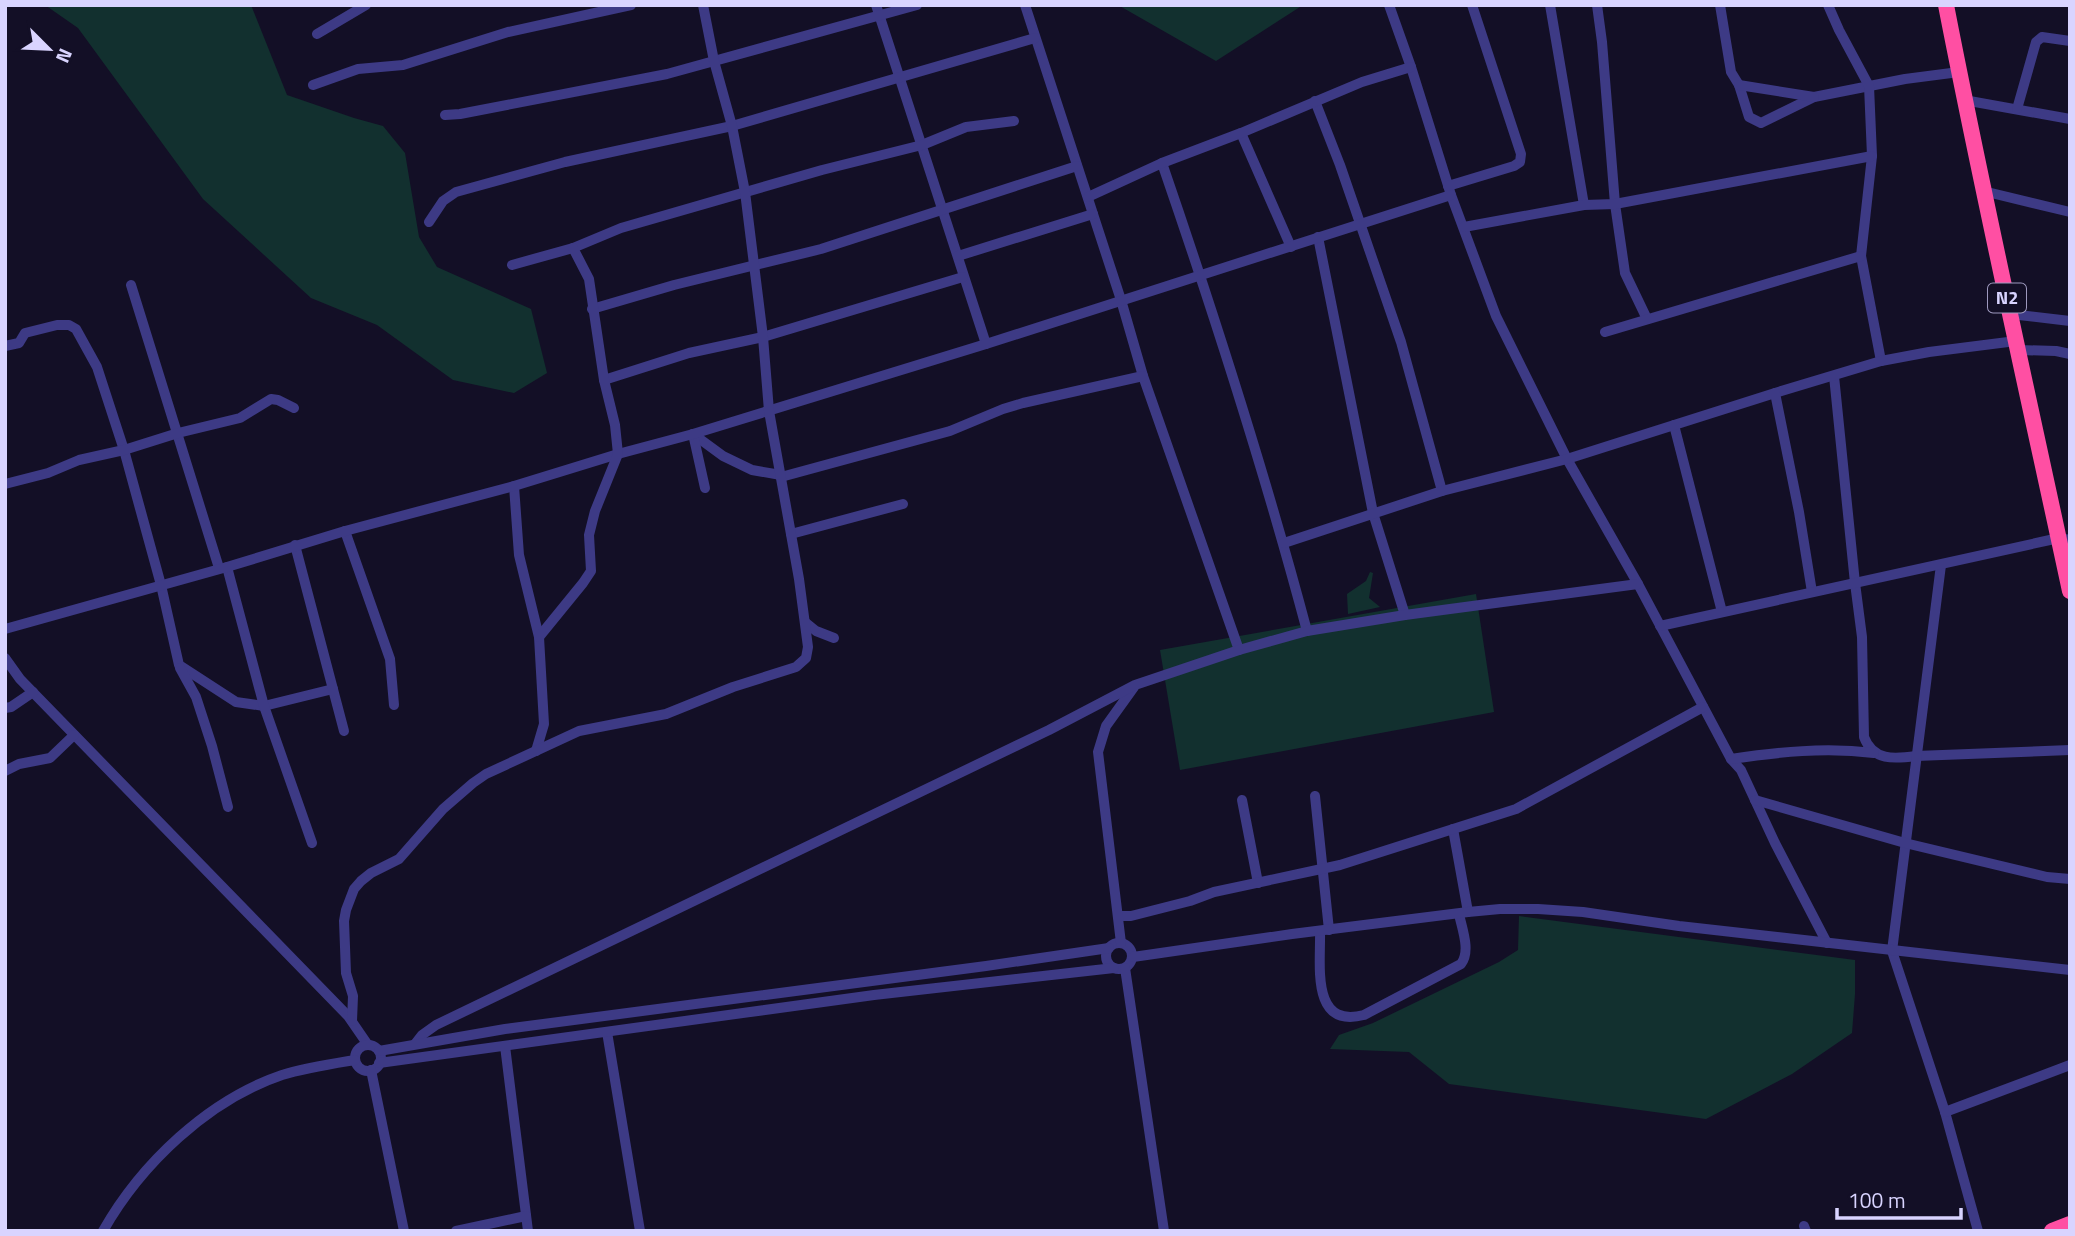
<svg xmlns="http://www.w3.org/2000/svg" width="2075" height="1236" font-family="'Titillium Web',sans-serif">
<rect width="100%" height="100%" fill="#130f26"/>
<g fill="#12302f">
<polygon points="45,5 251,5 287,95 354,118 383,126 405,153 419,237 437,267 531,309 547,373 514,393 453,380 377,325 311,298 203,199 78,28"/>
<polygon points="1118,5 1303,5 1216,61"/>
<polygon points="1370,572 1373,573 1369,598 1380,607 1348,614 1347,594 1366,581"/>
<polygon points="1476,594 1494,712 1180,770 1160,650"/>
<polygon points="1519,916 1855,960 1855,994 1852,1033 1792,1074 1706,1119 1449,1084 1409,1052 1330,1049 1339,1035 1373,1023 1499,962 1518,950"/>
</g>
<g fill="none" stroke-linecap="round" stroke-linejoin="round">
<g stroke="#3d3a85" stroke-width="10">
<polyline points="876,5 986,344"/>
<polyline points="1025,5 1121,300 1143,376 1239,650"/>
<polyline points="1389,5 1411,67 1451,195 1496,316 1567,459 1638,584 1731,759 1741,770 1775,843 1827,943"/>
<polyline points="1550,5 1584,205"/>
<polyline points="1597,5 1602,42 1615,204 1625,273 1647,319"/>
<polyline points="1720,5 1731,72 1739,85 1749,117 1761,123 1814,97 1905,79 1959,72"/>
<polyline points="1828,5 1839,30 1869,86 1872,156 1861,256 1881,361"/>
<polyline points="317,34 366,5"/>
<polyline points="313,85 358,69 403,65 508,32 631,5"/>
<polyline points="1739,85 1814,97"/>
<polyline points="1964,100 2070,119"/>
<polyline points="1315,101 1340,165 1401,342 1442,491"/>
<polyline points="2017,109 2036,42 2042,37 2070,41"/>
<polyline points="445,115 460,114 667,74 917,5"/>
<polyline points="1241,133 1291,247"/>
<path d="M1162 163C1215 317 1265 473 1307 631"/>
<polyline points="1448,186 1514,166 1520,162 1521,154 1472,5"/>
<polyline points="1983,191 2070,212"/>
<polyline points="1088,197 1162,163 1241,133 1362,82 1411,67"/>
<polyline points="429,222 443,201 456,192 565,162 732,126 1035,38"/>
<polyline points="1464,227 1584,205 1615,204 1872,156"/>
<polyline points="1318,237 1373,513 1405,615"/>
<polyline points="958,256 1093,214"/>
<polyline points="512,265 573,248 621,228 822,170 922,145 966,127 1014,121"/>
<polyline points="131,285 219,568"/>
<polyline points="592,309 674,285 821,249 1077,166"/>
<polyline points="2010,314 2070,321"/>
<polyline points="1605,332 1861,256"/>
<polyline points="5,346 19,343 25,333 57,325 69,325 76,329 97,367 124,450 161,585 179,665 236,702 264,706 333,689"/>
<polyline points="2019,350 2056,351 2070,354"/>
<path d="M1834 376 1855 583 1862 637 1864 737C1873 761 1894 759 1916 756L2070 750"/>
<polyline points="604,380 689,353 763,337 963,277"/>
<polyline points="1775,393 1881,361 1929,352 2016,341"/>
<polyline points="1674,425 1722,612"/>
<polyline points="693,434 723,456 752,470 781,475"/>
<polyline points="693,434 705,488"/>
<polyline points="781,477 950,431 1003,409 1023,403 1143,376"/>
<polyline points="5,484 48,473 79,460 124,450 178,433 240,418 271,399 278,400 294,408"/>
<polyline points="514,486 519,555 539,637 544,724 536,751"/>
<polyline points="345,531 390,659 394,705"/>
<polyline points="791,534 903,504"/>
<polyline points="1284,543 1442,491 1567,459 1775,393 1799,512 1812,592"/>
<polyline points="295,545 344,731"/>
<polyline points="1941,565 1892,951 1945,1112 1978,1231"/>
<polyline points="227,567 264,706 312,843"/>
<polyline points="805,622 816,631 834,638"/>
<polyline points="1660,626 2059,538 2070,540"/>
<polyline points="5,629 227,567 345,531 514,486 618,454 693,434 986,344 1451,195"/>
<polyline points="539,637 583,583 591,571 589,535 595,511 618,454 615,425 604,380 589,279 573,248"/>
<polyline points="5,658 20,679 348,1016 368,1045"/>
<polyline points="180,668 196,697 212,746 228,807"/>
<polyline points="5,708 11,707 33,692"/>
<path d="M1731 759C1779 752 1825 747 1874 753"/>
<polyline points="5,771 19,764 50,758 74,735"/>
<polyline points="1315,796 1329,930"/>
<polyline points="1242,800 1258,883"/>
<polyline points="1755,800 1905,843 2047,877 2070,879"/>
<polyline points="1453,829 1468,912"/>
<polyline points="1118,916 1131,916 1190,901 1214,892 1340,865 1516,809 1703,707"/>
<path d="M1320 931C1321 964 1310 1029 1364 1015L1461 964C1471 951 1462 929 1459 914"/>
<circle cx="1119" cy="956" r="13"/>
<polyline points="1121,943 1098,752 1106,726 1134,687"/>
<polyline points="1133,957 1292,934 1468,912 1500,909 1538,909 1583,912 1679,926 2070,970"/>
<polyline points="1125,968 1164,1231"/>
<polyline points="352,1021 353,996 346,973 344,921 346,910 354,889 361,881 371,873 399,859 443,809 473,783 486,774 579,731 666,714 733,687 796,667 806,658 808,647 799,579 769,411 763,337 745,192 732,126 714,61 703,5"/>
<polyline points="607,1032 640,1231"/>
<polyline points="415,1044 422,1035 436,1025 1049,730 1135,685 1239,650 1307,631 1405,615 1638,584"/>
<circle cx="368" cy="1058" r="13"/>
<polyline points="505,1046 528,1231"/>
<polyline points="379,1051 505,1029 986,966 1109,948"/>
<polyline points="379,1063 874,995 1114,968"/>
<polyline points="371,1070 404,1231"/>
<polyline points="1945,1112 2070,1065"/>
<polyline points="1804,1226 1806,1231"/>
<path d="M103 1231C141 1164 208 1100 282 1075 305 1068 331 1064 355 1060"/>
<polyline points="456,1231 526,1216"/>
</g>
<g stroke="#ff4fa3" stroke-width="16">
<path d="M1946 5C1984 201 2028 395 2070 591"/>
<polyline points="2052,1231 2070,1224"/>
</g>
</g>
<g text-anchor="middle" stroke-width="5" stroke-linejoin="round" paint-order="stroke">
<rect fill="#130f26" stroke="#9e99be" stroke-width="2" x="1988" y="283.5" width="38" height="29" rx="5"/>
<g font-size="18" font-weight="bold" fill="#d9d4ff">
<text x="2007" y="304">N2</text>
</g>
</g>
<rect width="2075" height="1236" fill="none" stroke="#d9d4ff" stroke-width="14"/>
<g transform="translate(49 49) rotate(114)" stroke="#130f26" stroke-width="5" paint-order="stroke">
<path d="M0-5L12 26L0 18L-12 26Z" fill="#d9d4ff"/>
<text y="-10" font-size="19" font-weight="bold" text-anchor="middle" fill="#d9d4ff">N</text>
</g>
<path d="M1837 1208v10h124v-10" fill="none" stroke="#d9d4ff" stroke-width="3.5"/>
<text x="1848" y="1208" font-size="21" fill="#d9d4ff" stroke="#130f26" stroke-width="5" paint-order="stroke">100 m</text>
</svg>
